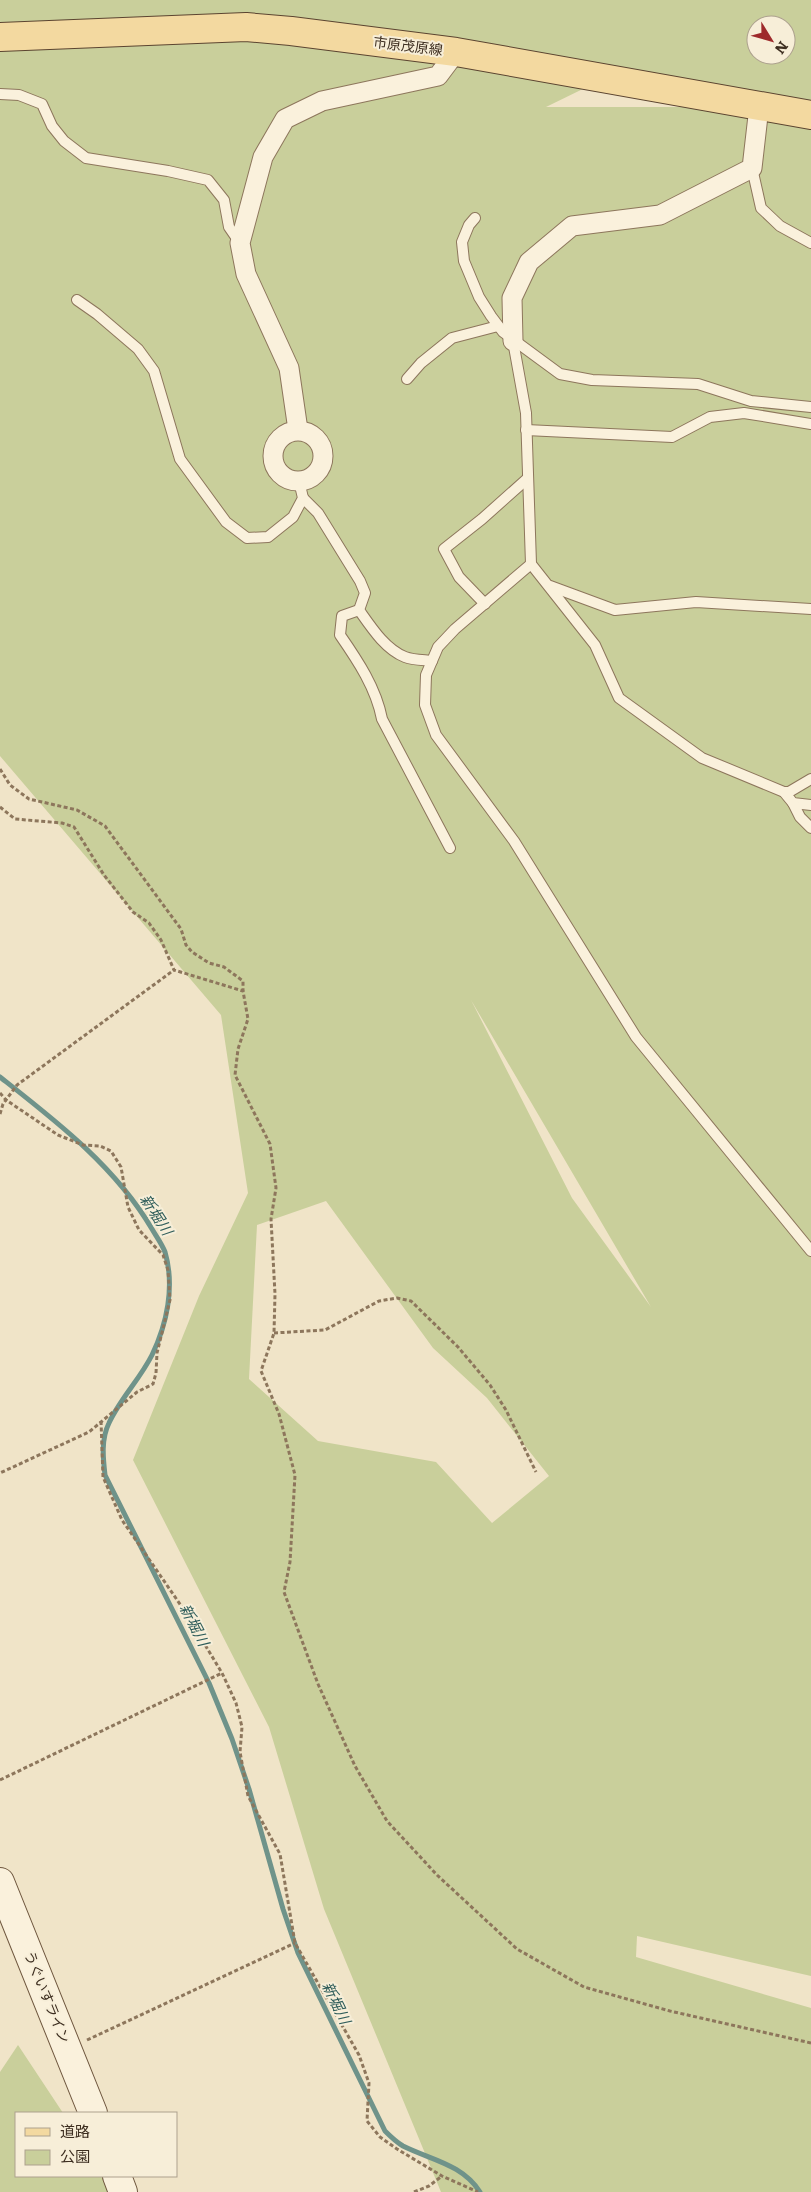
<svg xmlns="http://www.w3.org/2000/svg" width="811" height="2192" font-family="Literata,'Noto Sans JP',serif">
<rect width="100%" height="100%" fill="#f0e4c8"/>
<g fill="#c9cf9b" fill-rule="evenodd">
<path d="M0 0H811V1976L637 1936 636 1957 811 2008V2192H441L324 1909 269 1727 133 1460 199 1296 248 1193 221 1015 0 756ZM756 25H786V55H756ZM589 86 732 107H546ZM471 1000 651 1307 572 1198ZM326 1201 433 1348 487 1398 549 1476 492 1523 436 1462 318 1441 249 1379 257 1225Z"/>
<polygon points="18,2045 63,2113 16,2113 16,2176 103,2176 114,2192 0,2192 0,2072"/>
</g>
<g fill="none" stroke-linecap="round" stroke-linejoin="round">
<path stroke="#6f938a" stroke-width="5" d="M0 1077C56 1121 115 1166 152 1229 156 1236 162 1244 165 1252 175 1286 167 1324 152 1355 140 1379 120 1399 109 1423 101 1439 103 1458 105 1475L209 1683 232 1739 249 1789 283 1909 298 1953 385 2131C390 2136 396 2142 403 2146 431 2160 462 2164 480 2192"/>
<defs>
<g id="lane">
<polyline points="0,94 19,95 42,104 52,126 64,141 86,158 168,171 208,180 224,200 229,227 240,243"/>
<polyline points="752,168 761,208 780,226 811,243"/>
<polyline points="475,218 469,225 462,242 464,261 479,297 491,316 503,332 560,374 592,380 698,384 751,401 811,407"/>
<polyline points="77,300 97,314 138,349 154,371 180,459 226,522 247,538 268,537 293,517 303,498 299,481"/>
<polyline points="513,341 526,413 531,564 595,645 619,698 702,758 784,792 793,803 811,805"/>
<polyline points="407,379 421,363 452,338 498,326"/>
<polyline points="526,430 672,437 710,417 744,413 811,424"/>
<path d="M303 498 318 513 360 581 365 593 359 610C371 627 385 649 405 657 413 660 424 660 432 661"/>
<polyline points="531,564 455,629 438,647 426,675 425,705 436,735 514,841 636,1037 811,1251"/>
<polyline points="550,586 615,610 696,602 811,609"/>
<polyline points="485,604 459,577 444,549 482,519 528,478"/>
<path d="M359 610 342 616 340 635C358 661 376 688 382 719L450 848"/>
<polyline points="784,792 789,792 811,779"/>
<polyline points="793,803 800,817 811,828"/>
</g>
<g id="street">
<polyline points="513,341 512,298 529,262 572,226 660,215 752,168 759,107"/>
<polyline points="298,430 289,368 246,274 240,243 263,157 285,119 322,101 438,76 456,52"/>
<circle cx="298" cy="456" r="25"/>
</g>
<g id="secondary">
<polyline points="0,1882 93,2113"/>
<polyline points="117,2176 123,2192"/>
</g>
<polyline id="primary" points="0,37 246,27 291,31 456,52 811,115"/>
</defs>
<use href="#lane" stroke="#8d765c" stroke-width="12"/>
<use href="#street" stroke="#8d765c" stroke-width="21"/>
<use href="#secondary" stroke="#6f573f" stroke-width="30"/>
<use href="#primary" stroke="#5b4430" stroke-width="30"/>
<g stroke="#8d765c" stroke-width="3" stroke-dasharray="4 2.5" stroke-linecap="butt">
<polyline points="0,769 10,785 29,799 77,810 105,826 181,929 186,945 192,952 209,963 224,967 243,981 243,991"/>
<polyline points="0,807 15,819 62,823 74,827 104,875 133,912 149,923 161,940 174,970 243,991 248,1019 238,1049 235,1075 270,1144 276,1188 271,1219 275,1294 274,1333 261,1371 279,1414 295,1475 290,1562 284,1592 318,1684 355,1766 387,1821 437,1875 517,1949 584,1987 670,2011 811,2043"/>
<polyline points="0,1093 6,1100 58,1135 83,1145 100,1146 111,1151 121,1167 128,1207 139,1230 163,1255 168,1270 170,1300 157,1353 156,1373 153,1384 137,1392 89,1432 0,1473"/>
<polyline points="0,1114 3,1104 17,1085 174,970"/>
<polyline points="274,1333 325,1330 379,1301 397,1298 411,1301 458,1347 490,1385 506,1410 536,1472"/>
<polyline points="101,1421 103,1477 122,1520 184,1610 222,1673 236,1703 242,1727 240,1752 248,1796 280,1854 295,1943 359,2055 369,2083 367,2121 380,2137 397,2149 442,2176 478,2192"/>
<polyline points="0,1780 222,1673"/>
<polyline points="87,2040 295,1943"/>
<polyline points="414,2192 429,2186 442,2176"/>
</g>
<use href="#lane" stroke="#faf1dc" stroke-width="10"/>
<use href="#street" stroke="#faf1dc" stroke-width="19"/>
<use href="#secondary" stroke="#faf1dc" stroke-width="28"/>
<use href="#primary" stroke="#f3d9a0" stroke-width="28"/>
</g>
<g text-anchor="middle" stroke-width="4" stroke-linejoin="round" paint-order="stroke">
<g font-size="14" fill="#3d2e20" stroke="#f7eed8">
<text transform="translate(408 46) rotate(7)" y="5">市原茂原線</text>
<text transform="translate(47 1997) rotate(68)" y="5">うぐいすライン</text>
</g>
<g font-size="15" font-style="italic" fill="#2f5d5a" stroke="#f7eed8">
<text transform="translate(156 1215) rotate(57)" y="5">新堀川</text>
<text transform="translate(194 1625) rotate(63)" y="5">新堀川</text>
<text transform="translate(336 2003) rotate(64)" y="5">新堀川</text>
</g>
</g>
<rect x="15" y="2112" width="162" height="65" fill="#f7eed8" stroke="#ada18e"/>
<rect x="25" y="2128" width="25" height="8" fill="#f3d9a0" stroke="#ada18e"/>
<text x="60" y="2137" font-size="15" fill="#3d2e20">道路</text>
<rect x="25" y="2150" width="25" height="15" fill="#c9cf9b" stroke="#ada18e"/>
<text x="60" y="2162" font-size="15" fill="#3d2e20">公園</text>
<g transform="translate(771 40) rotate(127)"><circle r="24" fill="#f7eed8" stroke="#ada18e"/>
<path d="M0-4L9 19L0 12L-9 19Z" fill="#9e2a2b"/>
<text y="-8" font-size="14" font-weight="bold" text-anchor="middle" fill="#3d2e20">N</text>
</g>
</svg>
